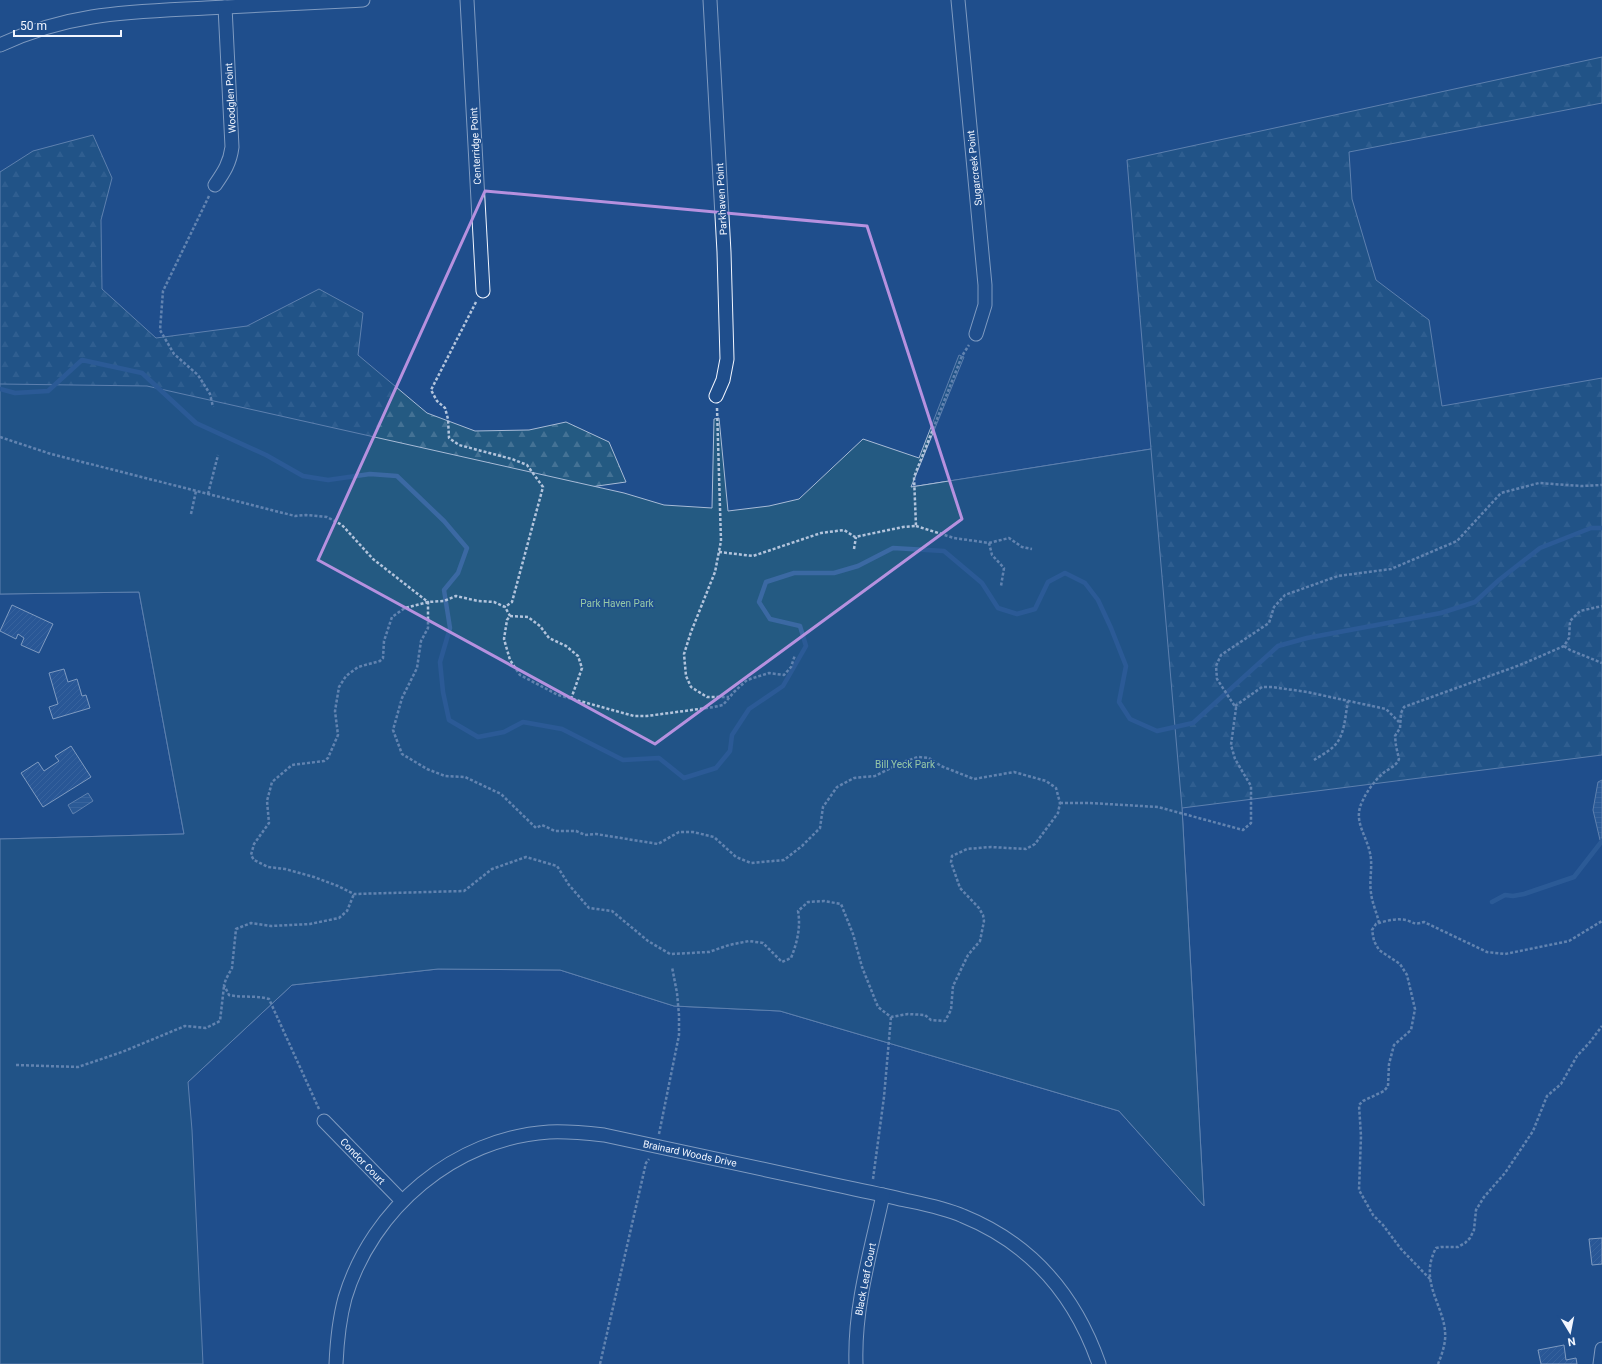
<svg xmlns="http://www.w3.org/2000/svg" width="1602" height="1364" font-family="Roboto,sans-serif">
<defs>
<pattern id="forest-firs" width="22" height="20" patternUnits="userSpaceOnUse"><rect width="22" height="20" fill="#245a82"/><path d="M5 1l3.5 6h-7zM16 11l3.5 6h-7z" fill="#447295"/></pattern>
<pattern id="water-rules" width="6" height="5" patternUnits="userSpaceOnUse"><rect width="6" height="5" fill="#3b69a3"/><path d="M0 2.5h6" fill="none" stroke="#587fb1"/></pattern>
<pattern id="building-hatch" width="6" height="6" patternUnits="userSpaceOnUse"><rect width="6" height="6" fill="#3563a3"/><path d="M-1 1l2-2M0 6l6-6M5 7l2-2" fill="none" stroke="#537ab1"/></pattern>
</defs>
<rect width="100%" height="100%" fill="#1f4e8c"/>
<polygon fill="url(#forest-firs)" stroke="#a8bbd7" points="1602,57 1602,103 1349,152 1352,199 1376,280 1429,320 1442,406 1602,378 1602,755 1182,808 1204,1206 1119,1111 780,1011 674,1006 560,970 438,969 292,985 188,1082 0,1364 0,839 184,834 139,592 0,594 0,172 33,151 93,135 112,178 101,220 102,289 156,338 247,326 319,289 363,313 358,355 427,413 475,431 529,430 566,422 609,442 626,482 533,495 729,516 1151,449 1127,160"/>
<polygon fill="#245a82" stroke="#a8bbd7" points="959,355 964,357 911,487 1151,449 1182,808 1204,1206 1119,1111 780,1011 674,1006 560,970 438,969 292,985 188,1082 192,1130 203,1364 0,1364 0,839 184,834 139,592 0,594 0,384 147,386 624,493 664,505 712,508 714,419 719,418 728,511 769,506 799,499 863,439 919,458"/>
<g fill="url(#water-rules)" stroke="#a8bbd7">
<polygon points="1602,780 1602,841 1600,840 1593,810 1598,782"/>
<polygon points="88,793 93,801 73,814 68,805"/>
</g>
<g fill="none" stroke-linecap="round" stroke-linejoin="round">
<g stroke="#3b69a3" stroke-width="4.5">
<polyline points="0,389 15,393 48,391 82,360 142,373 196,423 266,455 303,476 328,480 370,474 397,476 444,521 467,548 458,573 444,590 450,628 440,662 443,692 449,720 478,737 504,732 523,722 562,729 623,760 659,758 684,778 716,768 730,751 732,735 749,709 783,686 806,646 800,626 770,619 759,602 766,582 794,573 834,573 858,566 893,548 944,551 982,583 998,608 1017,614 1035,609 1048,582 1065,573 1085,583 1098,600 1111,628 1126,666 1119,702 1130,719 1157,731 1193,723 1278,646 1307,638 1441,613 1475,602 1499,580 1540,548 1591,528 1602,528"/>
<polyline points="1492,902 1505,895 1513,896 1524,894 1574,877 1602,841"/>
</g>
</g>
<g fill="url(#building-hatch)" stroke="#f2f6ff">
<polygon points="12,605 53,624 39,653 21,645 24,638 18,634 16,639 0,631"/>
<polygon points="64,669 68,682 77,679 82,696 86,695 90,708 53,719 49,707 58,704 49,673"/>
<polygon points="71,746 91,777 43,807 21,773 38,762 44,771 59,761 55,756"/>
<polygon points="1602,1238 1602,1264 1592,1265 1589,1239"/>
<polygon points="1564,1345 1566,1360 1576,1358 1577,1364 1541,1364 1538,1350"/>
</g>
<g fill="none" stroke-linecap="round" stroke-linejoin="round">
<defs>
<g id="minor">
<polyline points="467,0 483,291"/>
<polyline points="710,0 724,252 727,359 723,380 716,396"/>
<polyline points="958,0 985,285 985,305 976,334"/>
<path d="M0 45C70 12 131 12 206 8 259 5 311 3 363 0"/>
<path d="M215 185C224 172 230 163 232 147L225 7"/>
<polyline points="324,1121 402,1201"/>
<path d="M336 1364C337 1342 339 1320 345 1298 372 1208 455 1138 549 1132 567 1131 586 1133 604 1135 674 1150 744 1165 813 1180 844 1187 875 1193 905 1200 924 1204 945 1208 963 1216 1032 1244 1075 1295 1099 1364"/>
<path d="M856 1364C854 1307 871 1250 883 1195"/>
<polyline points="1600,1364 1602,1349"/>
</g>
</defs>
<use href="#minor" stroke="#f2f6ff" stroke-width="15"/>
<g stroke="#b3c4dc" stroke-width="2.5" stroke-dasharray="3 2" stroke-linecap="butt">
<polyline points="209,196 163,291 160,330 174,354 198,375 210,394 213,407"/>
<polyline points="476,302 431,390 437,401 445,408 448,419 449,438 459,445 512,459 527,465 543,487 512,602 505,607"/>
<polyline points="717,408 721,541 715,572 691,632 684,654 686,676 691,687 707,697 729,697"/>
<path d="M0 437 51 454 295 516 306 515 327 517 342 525 373 559 428 602V628L421 641 417 668 402 698 393 730 402 754 427 769 445 776 465 777 501 794 536 828 542 825 555 831H576L585 835 596 834 658 844 679 832H693L714 837 736 857 751 863 784 860 802 846 820 828 823 807 837 787 854 778 875 776 903 762 918 757 929 758 941 766 974 779 1014 772 1046 781 1056 788 1060 803 1058 813 1035 844 1026 849 991 847 967 849 952 856 951 862 960 888 979 908 983 915 984 921 980 941 968 955 953 986 951 1010 945 1021 931 1020 925 1015 908 1014 891 1017 878 1007 862 967 853 934 841 904 824 901 808 902 798 911C801 927 797 943 791 958L782 962 763 943 749 941 729 945 709 952 670 954 648 941 612 911 589 908 569 885 557 866 526 857 492 869 464 891 354 894 338 886 314 877 285 869 268 867 254 860 251 855 254 844 269 823 267 801 272 782 292 765 324 761 328 758 338 735 335 711 339 687 346 676 358 667 380 661 383 658 384 641 392 617 405 608 428 602 444 601 456 596 478 601 494 602 505 607 510 616 507 620 504 639 510 660 520 675 558 695 634 716H647L714 707 723 705 734 692 747 680 769 673 784 675 791 667 795 655"/>
<polyline points="208,494 218,455"/>
<polyline points="191,514 196,491"/>
<polyline points="916,526 954,538 989,543 992,555 1004,568 1001,586"/>
<polyline points="989,543 1009,538 1022,547 1032,549"/>
<polyline points="854,549 856,537"/>
<polyline points="719,552 753,556 821,533 844,530 855,537 903,527 916,526 914,477 962,356 969,345"/>
<polyline points="510,616 528,617 540,626 549,638 566,646 578,656 582,668 571,699"/>
<polyline points="1564,646 1570,650 1602,663"/>
<polyline points="1235,706 1262,687 1272,687 1307,692 1386,709 1399,722"/>
<path d="M1314 760C1320 756 1328 752 1333 747 1345 737 1345 716 1348 701"/>
<polyline points="1060,803 1090,803 1158,807 1243,830 1251,823 1251,786 1235,759 1231,745 1236,708 1217,679 1216,666 1221,655 1269,623 1274,607 1285,595 1338,576 1391,569 1457,541 1501,493 1539,483 1581,486 1602,485"/>
<path d="M1379 923C1377 913 1372 903 1371 893 1369 880 1373 866 1370 853 1366 834 1352 820 1363 800 1367 791 1374 782 1381 775 1387 769 1396 767 1399 759L1396 746 1395 736 1400 728 1401 713 1404 707 1520 665 1564 646 1569 638 1570 621 1580 611 1602 606"/>
<polyline points="16,1065 78,1067 122,1052 185,1026 206,1028 220,1021 224,986"/>
<path d="M319 1109 269 999C256 995 242 998 229 995L224 985 226 979 232 968 236 929 251 923 271 926 310 924 339 918 347 911 354 894"/>
<polyline points="659,1134 679,1035 679,1015 677,993 672,967"/>
<polyline points="873,1179 884,1097 891,1017"/>
<path d="M1430 1279 1401 1249 1383 1225 1373 1215 1359 1190 1361 1136 1359 1105 1363 1101 1384 1091 1388 1086 1389 1064 1394 1045 1411 1030 1415 1009 1407 975 1400 964 1379 950 1374 941 1372 930 1376 924C1385 921 1396 918 1406 920 1415 923 1414 925 1424 922L1487 952 1505 954 1569 941 1602 921"/>
<polyline points="600,1364 646,1163 649,1159"/>
<path d="M1438 1364C1441 1357 1444 1348 1445 1340 1448 1308 1417 1284 1436 1248L1441 1247H1458L1465 1243 1470 1238 1474 1230 1476 1210 1484 1197 1505 1173 1533 1131 1547 1096 1561 1084 1577 1056 1590 1042 1602 1026"/>
</g>
<use href="#minor" stroke="#1f4e8c" stroke-width="13"/>
</g>
<path d="M0 0H1602V1364H0ZM485 191 867 226 962 519 655 744 318 560Z" fill="#1f4e8c" fill-opacity=".55" fill-rule="evenodd"/>
<path fill="none" stroke="#b691df" stroke-width="3" stroke-linejoin="round" d="M485 191 867 226 962 519 655 744 318 560Z"/>
<g text-anchor="middle" stroke-width="3" stroke-linejoin="round" paint-order="stroke">
<g font-size="10" fill="#f2f6ff" stroke="#1f4e8c">
<text transform="translate(230 98) rotate(-93)" y="4">Woodglen Point</text>
<text transform="translate(475 146) rotate(-93)" y="4">Centerridge Point</text>
<text transform="translate(974 168) rotate(-96)" y="4">Sugarcreek Point</text>
<text transform="translate(721 199) rotate(-93)" y="4">Parkhaven Point</text>
<text transform="translate(690 1153) rotate(12)" y="4">Brainard Woods Drive</text>
<text transform="translate(363 1161) rotate(46)" y="4">Condor Court</text>
<text transform="translate(865 1279) rotate(-79)" y="4">Black Leaf Court</text>
</g>
<g font-size="10" fill="#97c8a6" stroke="#1f4e8c">
<text x="617" y="607">Park Haven Park</text>
<text x="905" y="768">Bill Yeck Park</text>
</g>
</g>
<g transform="translate(1570 1332) rotate(170)" stroke="#1f4e8c" stroke-width="3" paint-order="stroke">
<path d="M0-3L7 15L0 10L-7 15Z" fill="#f2f6ff"/>
<text y="-6" font-size="11" font-weight="bold" text-anchor="middle" fill="#f2f6ff">N</text>
</g>
<path d="M14 30v6h107v-6" fill="none" stroke="#f2f6ff" stroke-width="2"/>
<text x="20" y="30" font-size="12" fill="#f2f6ff" stroke="#1f4e8c" stroke-width="3" paint-order="stroke">50 m</text>
</svg>
